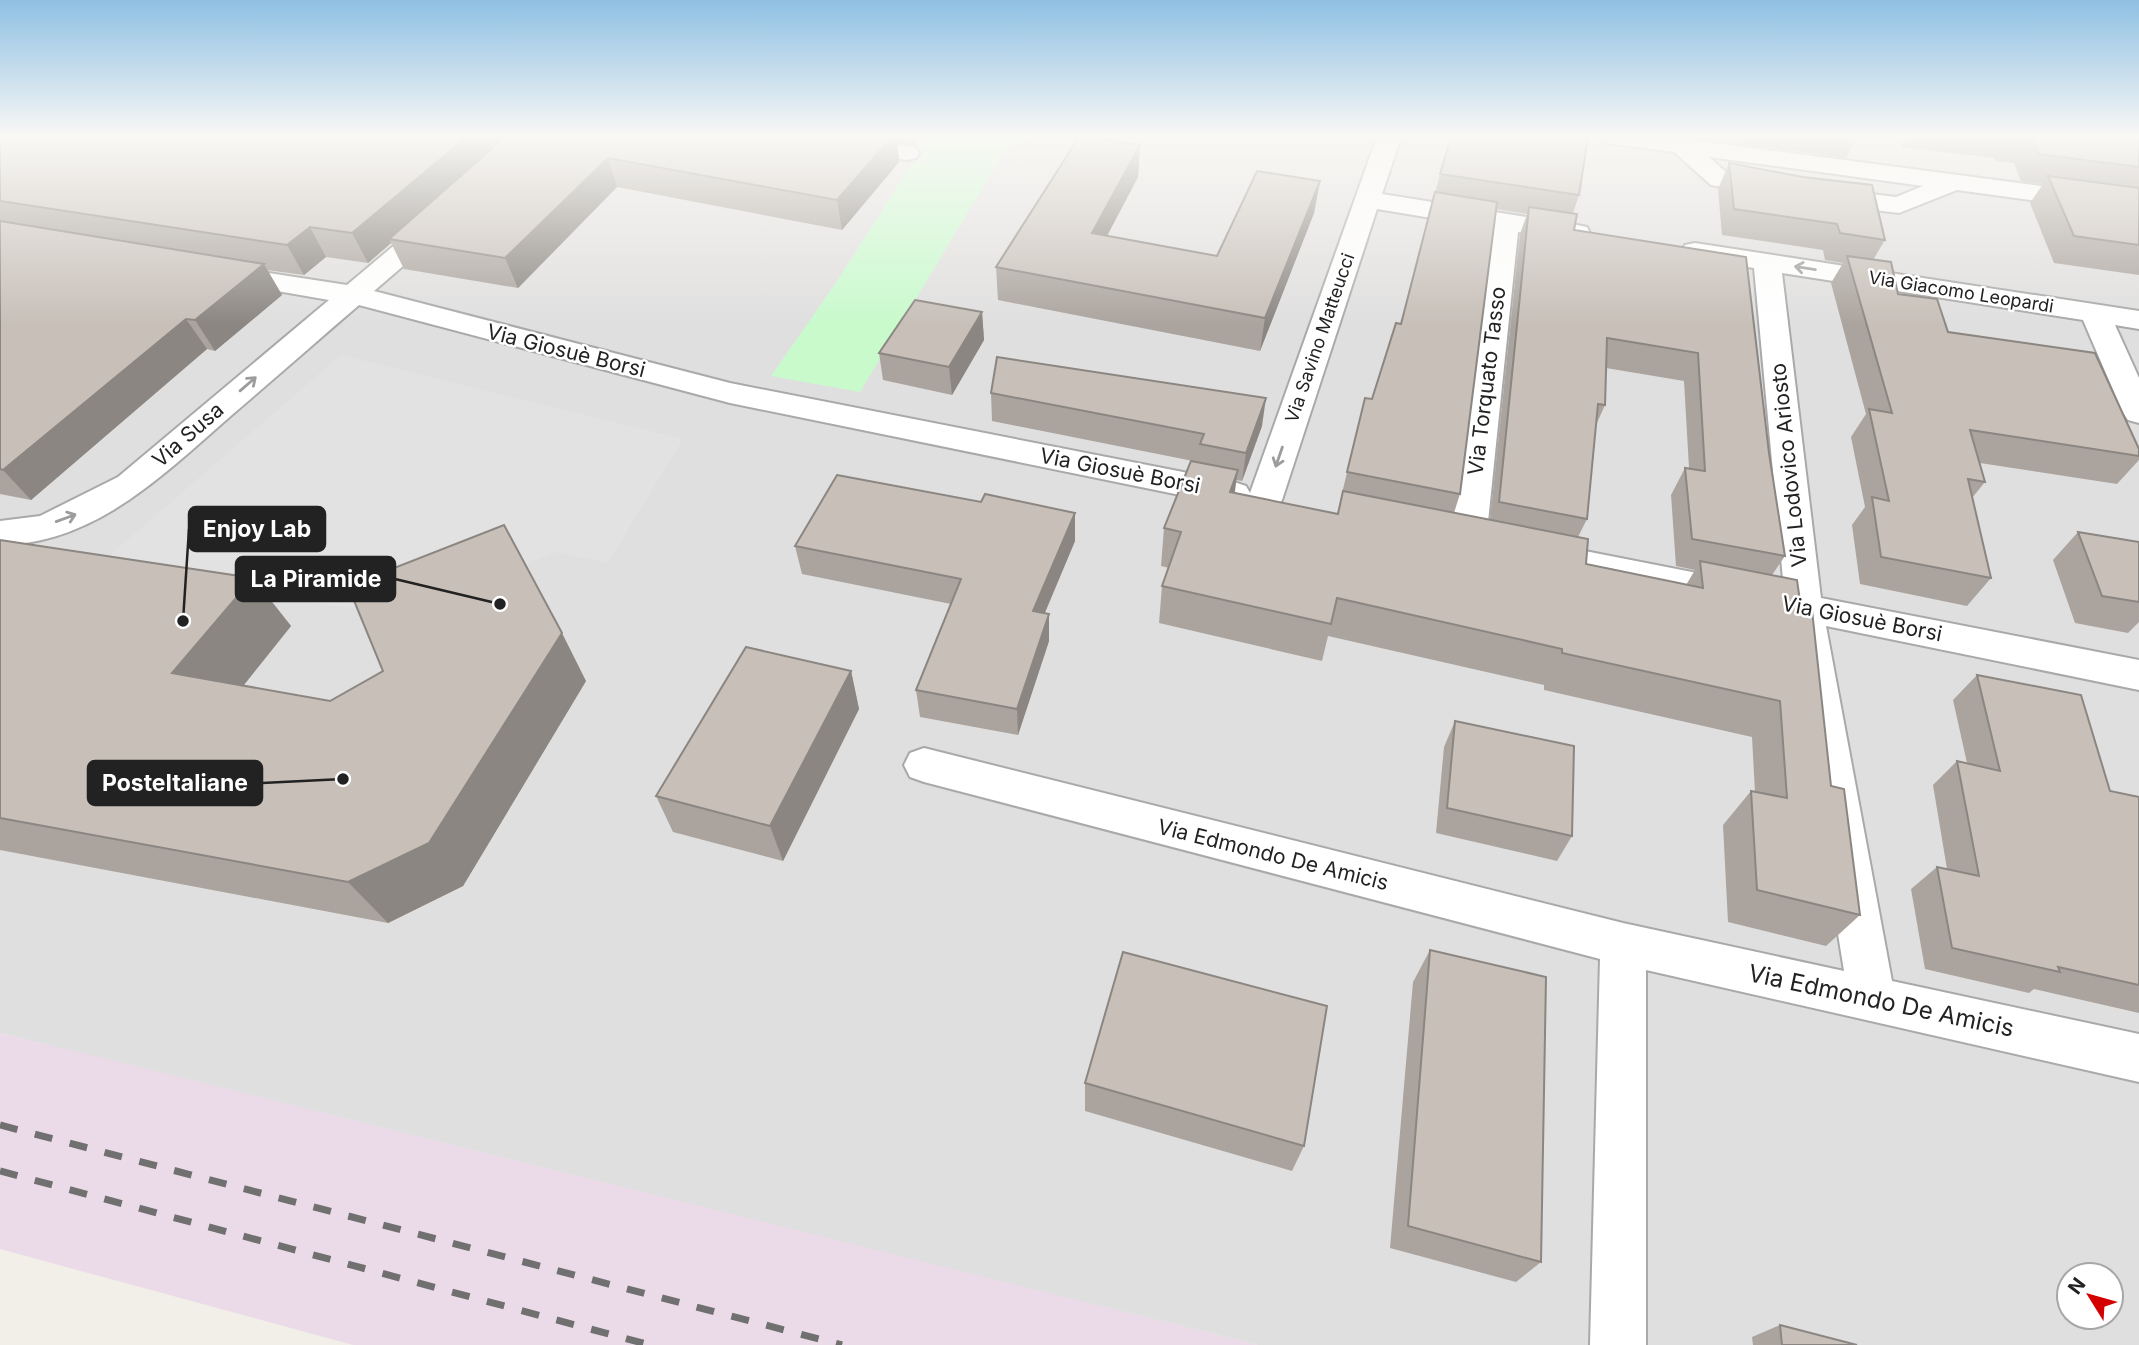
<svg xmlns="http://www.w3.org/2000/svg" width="2139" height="1345" font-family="Inter,sans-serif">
<rect width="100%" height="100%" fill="#f2efe9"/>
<path fill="#e0dfdf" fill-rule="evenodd" d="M0 137H2139V1345H1258L0 1033ZM2069 1275H2111V1317H2069Z"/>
<polygon fill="#ebdbe8" points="0,1033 261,1097 1258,1345 353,1345 0,1249"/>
<polygon fill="#c8facc" points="938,137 1034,137 1007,147 860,392 771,376 833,287 909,168 927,151 909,147"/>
<polygon fill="#e2e2e2" points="341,355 683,439 608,563 557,552 396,611 324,605 96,567"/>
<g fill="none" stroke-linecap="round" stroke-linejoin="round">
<defs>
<g id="minor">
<polygon points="788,137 851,137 907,146 916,148 919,153 916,158 907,160 800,144 791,142"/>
<path d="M1377 137H1401L1382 194 1577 225 1587 227 1590 233 1587 239 1577 241 1518 232 1486 541 1480 550 1468 553 1456 550 1450 541 1492 228 1377 209 1282 500 1277 508 1265 512 1253 508 1249 497 1246 502 1234 506 730 403 359 305C317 341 275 378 233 414 165 473 96 544 0 545V521L40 516 118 477 329 300 213 280 209 274 213 268 223 266 347 285 428 217 437 215 446 217 450 223 446 229 374 291 730 383 1234 482 1246 486 1250 493Z"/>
<path d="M1601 137H1670L2139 199V215L1957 190 1899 213 1790 200 1711 185 1674 152 1613 144 1604 142ZM1709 157 1923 186 1896 197 1790 184 1728 174Z"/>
<polygon points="1695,243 2139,311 2139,329 2115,325 2139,378 2139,423 2128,420 2123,413 2083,320 1782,273 1821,598 2139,660 2139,690 1826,626 1892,981 2139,1034 2139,1082 1646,970 1646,1345 1590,1345 1600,959 924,782 910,777 904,765 910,753 924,748 1623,923 1844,971 1787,618 1534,567 1521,563 1516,554 1521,545 1534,541 1784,590 1754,268 1685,257 1681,251 1685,245"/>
</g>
</defs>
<use href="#minor" stroke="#a9a9a9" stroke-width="4"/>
<use href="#minor" fill="#fff" fill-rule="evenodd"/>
<g stroke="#707070" stroke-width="7" stroke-dasharray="18 18" stroke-linecap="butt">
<polyline points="0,1125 842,1345"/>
<polyline points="0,1171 650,1345"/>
</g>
</g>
<g fill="#aba49e" fill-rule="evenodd">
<polygon points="0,137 920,137 913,145 897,142 899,162 842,230 617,187 518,288 404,269 391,243 368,263 326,257 304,275 267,270 282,295 215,351 207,349 31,500 0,494"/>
<polygon points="1714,137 1857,137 1846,158 1714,140"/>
<polygon points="1907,137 2139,137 2139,275 2054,263 2030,203 2043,184 2021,181 2014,163 1995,161 1994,158 1901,147"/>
<polygon points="1140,145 1138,177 1107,236 1217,256 1320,181 1314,213 1260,351 998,300 996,267"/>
<polygon points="1729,163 1885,240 1873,260 1898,294 1948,332 2139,449 2139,460 2117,484 1980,463 1985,482 1972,498 1991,578 1967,606 1860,584 1852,525 1865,507 1851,437 1866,414 1831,283 1843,263 1825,260 1823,250 1722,235 1718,189"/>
<path d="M1440 174 1579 195 1573 213 1574 230 1746 257 1769 453 1785 556 1772 575 1831 786 1860 915 1826 946 1728 922 1723 825 1751 791 1755 792 1752 737 1544 690V685L1328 636 1322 661 1159 623 1162 586 1169 568 1161 566 1164 528 1198 462 992 421 991 393 1262 426 1242 481 1236 480 1235 493 1337 514 1365 398 1372 399 1401 324ZM1496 209 1527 214 1520 234 1490 520 1454 513 1460 494ZM1606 368 1684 381 1689 468H1685L1671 495 1676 566 1695 570 1686 585 1586 564 1578 537 1587 519 1596 425 1605 405Z"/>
<polygon points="982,312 984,340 952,395 883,380 879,353"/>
<polygon points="2078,532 2139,542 2139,622 2128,633 2075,623 2053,560"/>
<polygon points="0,540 253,578 291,626 243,686 330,701 586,681 463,886 388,923 0,850"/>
<polygon points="1075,541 1045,613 1049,614 1049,641 1018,735 920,717 916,690 951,604 802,574 795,546"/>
<polygon points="851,671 859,709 783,861 673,832 656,796"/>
<polygon points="1977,675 2110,791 2139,797 2139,1013 2034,989 2029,993 1925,969 1911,889 1937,867 1947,869 1933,785 1957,761 1967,763 1953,700"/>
<polygon points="1455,721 1572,836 1557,861 1436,833 1444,747"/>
<polygon points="1430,950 1541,1262 1516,1282 1390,1248 1413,982"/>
<polygon points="1085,1083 1304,1146 1292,1171 1085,1111"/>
<polygon points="1780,1325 1857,1345 1753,1345 1752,1337"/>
</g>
<g fill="#8b8681">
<polygon points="467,137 513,137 389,239 391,243 368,263 352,233"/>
<polygon points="892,137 897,137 899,162 842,230 837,200"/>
<polygon points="913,137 920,137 913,145"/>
<polygon points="1140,145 1138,177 1091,266 1092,233"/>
<polygon points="608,158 617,187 518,288 505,258"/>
<polygon points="1320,181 1314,213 1260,351 1265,318"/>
<polygon points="310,227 326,257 304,275 287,245"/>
<polygon points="264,264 282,295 215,351 195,320"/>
<polygon points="982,312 984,340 952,395 949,367"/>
<polygon points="186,319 207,349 31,500 3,470"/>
<polygon points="1266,398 1262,426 1242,481 1246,453"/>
<polygon points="1238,470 1232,508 1230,492"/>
<polygon points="1075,513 1075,541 1034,638 1033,611"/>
<polygon points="253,578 291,626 216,720 172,673"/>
<polygon points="1049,614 1049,641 1018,735 1017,709"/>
<polygon points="562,633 586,681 463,886 388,923 348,882"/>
<polygon points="851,671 859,709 783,861 770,826"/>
</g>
<g fill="#c7bfb8" stroke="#8b8681" stroke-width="2">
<polygon points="0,137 467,137 352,233 310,227 287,245 0,201"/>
<polygon points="505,137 892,137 837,200 608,158 505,258 389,239"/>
<polygon points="1079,137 1089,137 1140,145 1092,233 1217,256 1257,171 1320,181 1265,318 996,267"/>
<polygon points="1451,137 1588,137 1579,195 1440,174"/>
<polygon points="2032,137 2139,137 2139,167 2039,154"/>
<polygon points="1729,163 1803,177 1872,185 1885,240 1840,233 1837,224 1734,209"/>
<polygon points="2048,176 2139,188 2139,245 2074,236"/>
<polygon points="1435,192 1497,202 1460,494 1347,472 1365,398 1372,399 1396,323 1401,324"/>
<polygon points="1529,207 1577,214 1574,230 1746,257 1769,453 1785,556 1692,539 1685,468 1705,471 1698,353 1607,338 1605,405 1598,404 1587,519 1499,502"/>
<polygon points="0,221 264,264 195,320 186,319 3,470 0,469"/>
<polygon points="1847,256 1891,262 1898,294 1937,299 1948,332 2095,353 2139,449 2139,456 1970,430 1985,482 1968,479 1991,578 1881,557 1872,497 1889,501 1869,409 1892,413"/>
<polygon points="915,300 982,312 949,367 879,353"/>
<polygon points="997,357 1266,398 1246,453 1200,444 1204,434 991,393"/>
<polygon points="1191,461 1238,470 1230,492 1338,514 1343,491 1588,539 1586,564 1703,588 1700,561 1797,580 1801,608 1812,610 1831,786 1844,789 1860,915 1757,890 1751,791 1787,798 1780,701 1562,653 1562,649 1337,598 1331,624 1162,586 1181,532 1164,528"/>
<polygon points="837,475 981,502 985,494 1075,513 1033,611 1049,614 1017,709 916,690 961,579 795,546"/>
<polygon points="504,525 562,633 429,843 348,882 0,818 0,540 253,578 172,673 330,701 383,671 348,586"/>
<polygon points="2078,532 2139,542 2139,602 2102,596"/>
<polygon points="746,647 851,671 770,826 656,796"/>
<polygon points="1977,675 2081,695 2110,791 2139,797 2139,985 2058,967 2060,972 1952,948 1937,867 1979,876 1957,761 2000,771"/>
<polygon points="1455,721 1574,746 1572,836 1447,808"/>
<polygon points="1430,950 1546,977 1541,1262 1408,1226"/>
<polygon points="1123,952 1327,1006 1304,1146 1085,1083"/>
<polygon points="1780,1325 1857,1345 1782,1345"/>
</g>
<defs><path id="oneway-shaft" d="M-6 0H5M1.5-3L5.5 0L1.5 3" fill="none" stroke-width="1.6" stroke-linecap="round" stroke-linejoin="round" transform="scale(1.75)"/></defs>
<g stroke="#9c9c9c">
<use href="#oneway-shaft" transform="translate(1805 268) rotate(-171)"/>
<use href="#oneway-shaft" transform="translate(248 384) rotate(-41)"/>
<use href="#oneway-shaft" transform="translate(1279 457) rotate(109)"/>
<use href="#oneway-shaft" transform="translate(66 518) rotate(-20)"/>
</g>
<linearGradient id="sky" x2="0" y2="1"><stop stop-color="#8fc0e4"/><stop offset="0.42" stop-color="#f9f8f5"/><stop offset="1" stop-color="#f9f8f5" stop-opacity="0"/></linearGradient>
<rect width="2139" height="325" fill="url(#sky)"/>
<g text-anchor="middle" stroke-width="5" stroke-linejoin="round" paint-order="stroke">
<g font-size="18" fill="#222" stroke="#fff">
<text transform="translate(1961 292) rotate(9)" y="6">Via Giacomo Leopardi</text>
<text transform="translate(1320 338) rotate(-71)" y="6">Via Savino Matteucci</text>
</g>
<g font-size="21" fill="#222" stroke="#fff">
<text transform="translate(566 351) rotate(14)" y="7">Via Giosuè Borsi</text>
<text transform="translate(1487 381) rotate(-83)" y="7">Via Torquato Tasso</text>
<text transform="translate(188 435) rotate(-41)" y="7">Via Susa</text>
<text transform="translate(1789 465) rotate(-96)" y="7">Via Lodovico Ariosto</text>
<text transform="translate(1120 471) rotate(11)" y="7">Via Giosuè Borsi</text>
<text transform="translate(1862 619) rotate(11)" y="7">Via Giosuè Borsi</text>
<text transform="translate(1273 855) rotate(14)" y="7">Via Edmondo De Amicis</text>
</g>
<g font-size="24" fill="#222" stroke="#fff">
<text transform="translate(1881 1001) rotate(12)" y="8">Via Edmondo De Amicis</text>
</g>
</g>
<path fill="none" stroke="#222" stroke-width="2.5" d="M183 621L189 529M500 604L395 579M343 779L262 783"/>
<g fill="#222" stroke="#fff" stroke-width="2.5">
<circle cx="183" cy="621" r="7"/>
<circle cx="500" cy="604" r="7"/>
<circle cx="343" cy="779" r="7"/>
</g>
<g fill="#222" stroke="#222" stroke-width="2.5">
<rect x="189" y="507" width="136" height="44" rx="7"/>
<rect x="236" y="557" width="159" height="44" rx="7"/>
<rect x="88" y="761" width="174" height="44" rx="7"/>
</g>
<g font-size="23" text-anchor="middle" font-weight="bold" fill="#fff">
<text x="257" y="537">Enjoy Lab</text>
<text x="316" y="587">La Piramide</text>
<text x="175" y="791">PosteItaliane</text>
</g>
<g transform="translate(2090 1296) rotate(307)"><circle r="33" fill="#ffffff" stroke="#a7a7a7" stroke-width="2"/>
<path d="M0-5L12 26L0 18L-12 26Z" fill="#d40000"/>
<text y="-10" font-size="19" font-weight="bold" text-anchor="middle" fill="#222222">N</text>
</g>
</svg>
